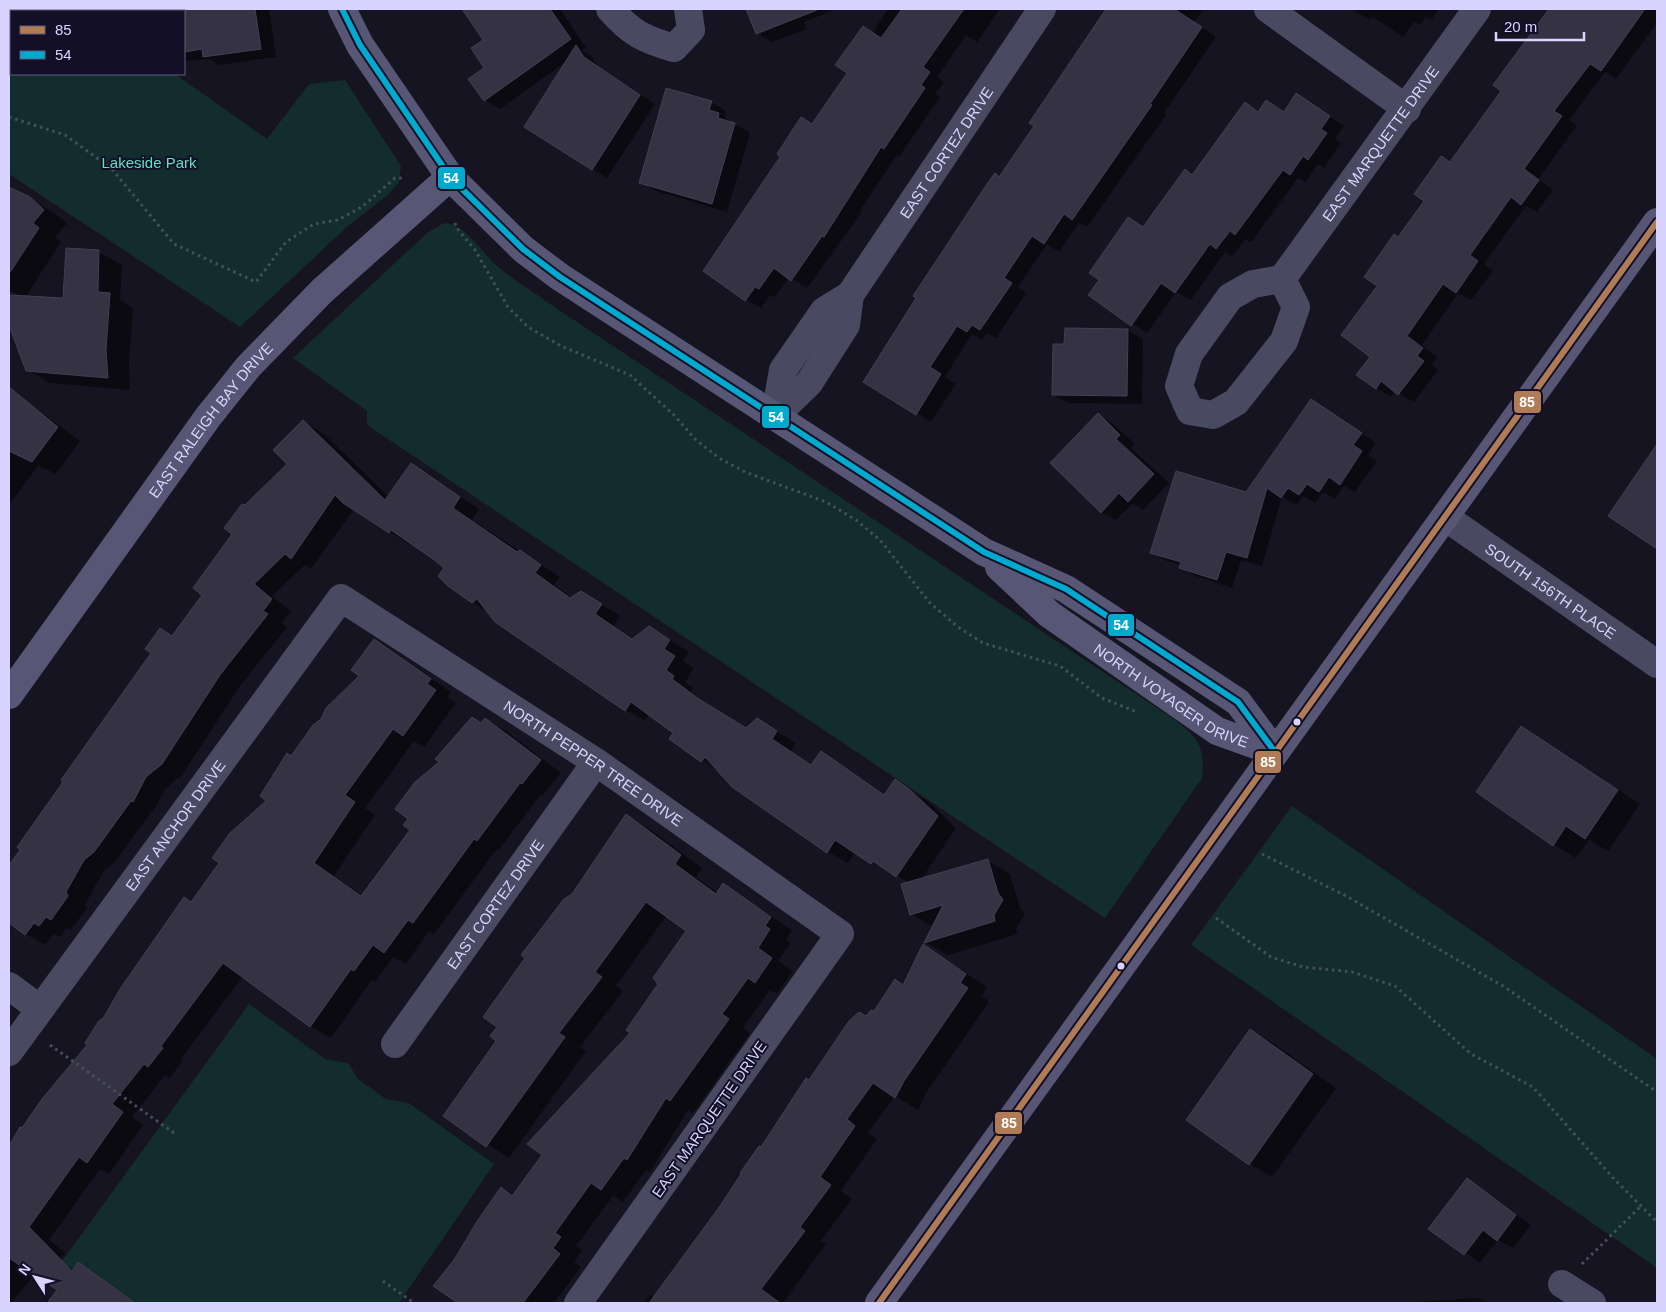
<svg xmlns="http://www.w3.org/2000/svg" width="1666" height="1312" font-family="Arial,sans-serif">
  <style>
    .green { fill: #132c2d }
    .shadow { fill: #0007 }
    .building { fill: #343243; stroke: #433f54 }
    .lines { fill: none; stroke-linecap: round; stroke-linejoin: round }
    .path { stroke: #44505f; stroke-width: 3; stroke-dasharray: 2.5 4; stroke-linecap: butt }
    .street { stroke: #4a4962; stroke-width: 28 }
    .secondary { stroke: #575674; stroke-width: 28 }
    .bus-1-casing { stroke: #130f26; stroke-width: 10 }
    .bus-2-casing { stroke: #130f26; stroke-width: 10 }
    .bus-1 { stroke: #b07c57; stroke-width: 6 }
    .bus-2 { stroke: #00a9ce; stroke-width: 6 }
    .bus-dot { fill: #d9d4ff; stroke: #130f26; stroke-width: 2 }
    .labels { text-anchor: middle; dominant-baseline: central; stroke-width: 4; stroke-linejoin: round; paint-order: stroke }
    .street-label { font-size: 15px; fill: #d9d4ff; stroke: #130f26 }
    .park-label { font-size: 15px; fill: #5fe0c0; stroke: #130f26 }
    .line-badge { stroke: #130f26; stroke-width: 2 }
    .badge-label { font-size: 14px; text-anchor: middle; font-weight: bold; fill: #fff }
  </style>
  <rect width="100%" height="100%" fill="#161421"/>
  <!-- green -->
  <path class="green" d="M9 9H83L86 11H11V74H175L267 139 309 84 345 80 401 166 399 182 389 194 348 226 240 327 9 174Z
    M444 223C465 223 482 253 497 266 512 279 531 290 547 302L1171 717C1196 736 1206 744 1202 778L1105 918 367 425V411L293 358 427 233Z
    M1292 806 1657 1059V1268L1191 945Z
    M249 1004 325 1059 348 1063 358 1079 386 1099 409 1103 494 1164 399 1303H113L62 1261Z"/>
  <!-- shadow -->
  <path class="shadow" d="M153 9H269L276 57 219 65 209 59 188 61 184 59V11H154Z
    M463 9H560L586 48 582 50 591 56 599 67 655 104 607 178 592 169 567 61 500 109 485 100V40Z
    M748 9H837L804 22 807 29 772 42 757 33Z
    M888 9H1000L977 42 966 35 937 77 944 82 935 94 940 97 899 157 897 155 860 211 862 212 807 288 789 277 775 297 770 295 761 308 746 300 812 125Z
    M1107 9H1201L1203 10 1194 22 1216 37 1164 113 1166 115 1087 227 1079 223 1059 252 1047 244 1018 287 1026 293 996 338 987 333 982 340 972 334 945 377 956 384 931 422 865 381 1036 126 1031 122Z
    M1351 9H1439L1431 20 1426 17 1420 25 1414 22 1403 37 1373 17 1370 20Z
    M1550 9H1657V23L1616 79 1605 72 1569 120 1577 126 1538 179 1553 190 1537 212 1526 206 1484 264 1493 271 1471 300 1458 293 1422 345 1437 357 1432 365 1438 370 1414 402 1395 391 1391 397 1376 388 1372 357 1379 285 1399 238 1503 91Z
    M1297 95 1344 126 1335 139 1341 143 1324 168 1318 164 1306 182 1298 178 1251 242 1245 239 1232 257 1225 252 1191 300 1176 292 1147 333 1090 295 1101 280 1129 218 1144 227 1185 171 1193 175 1245 104 1260 112 1267 102 1285 112Z
    M711 102 726 111 725 118 750 133 727 212 656 191 641 183Z
    M15 191 53 212 67 223 55 237 61 242 25 298 9 290V200Z
    M67 250 99 252 122 265 120 300 133 308 129 363 130 390 50 383 27 370 64 299Z
    M1128 330 1143 339 1142 404 1068 403 1053 395 1066 346Z
    M9 388 80 441 56 474 38 466 9 505Z
    M1326 409 1376 443 1368 455 1377 461 1355 492 1344 486 1335 499 1323 492 1315 503 1303 496 1297 505 1282 497 1262 566 1241 560 1232 588 1196 576 1181 568 1182 565 1167 561 1152 552 1247 493Z
    M1098 415 1113 424 1135 444 1131 448 1169 483 1143 510 1133 503 1116 520 1101 512Z
    M304 422 323 433 389 497 411 465 479 509 472 520 560 577 554 585 572 598 601 604 620 616 614 626 634 639 649 627 669 639 689 652 683 661 694 668 685 682 693 688 691 692 719 712 747 729 757 719 796 743 791 751 812 766 821 753 885 795 895 781 929 802 956 828 921 880 988 861 1010 874 1020 908 1025 914 1016 929 1018 934 948 955 925 942 933 927 911 914 910 883 855 852 848 863 828 852 733 786 720 772 671 739 675 733 649 714 645 721 626 710 473 602 445 568 411 542 409 544 390 532 354 509 311 569 305 565 272 596 291 611 282 623 287 627 240 686 182 775 166 788 153 812 152 811 114 863 104 871 85 904 87 908 71 930 66 928 60 937 54 934 45 945 26 934 9 921V868L204 595 245 507 289 464Z
    M1655 450 1657 451V548L1610 516Z
    M374 641 451 692 447 697 456 703 424 747 414 741 365 808 375 815 334 876 363 896 412 830 485 719 506 731 561 773 543 795 541 794 498 851 496 850 434 934 429 931 406 964 393 957 375 982 372 980 331 1038 310 1026 243 976 181 1059 183 1060 170 1078 165 1075 132 1117 143 1125 109 1174 100 1169 49 1240 65 1253 43 1277 36 1273 11 1303H9V1147L20 1128 22 1129 89 1045 105 1018 268 801 291 757 360 676Z
    M1522 727 1640 804 1608 851 1589 840 1576 858 1554 845Z
    M626 815 648 828 702 868 696 877 718 893 724 885 792 930 786 940 791 943 778 961 793 971 777 994 770 990 743 1027 750 1033 693 1113 688 1110 650 1172 646 1170 623 1202 613 1196 576 1246 582 1250 574 1262 581 1267 554 1303H460L434 1285 455 1261 501 1189 514 1196 632 1033 688 931 667 915 616 986 623 991 580 1047 586 1051 509 1158 445 1116 498 1040V1026L573 895Z
    M924 946 987 987 982 996 989 1002 926 1093 918 1110 895 1096 868 1133 877 1139 841 1191 852 1199 821 1241 826 1244 783 1303H643L650 1295 655 1298 809 1081 867 1018 904 986Z
    M1251 1030 1273 1043 1336 1088 1272 1177 1250 1164Z
    M1467 1180 1531 1225 1513 1248 1498 1240 1480 1263 1430 1228Z
    M63 1263 74 1270 78 1264 137 1303H47L58 1289Z
    M1479 1298 1488 1303H1409V1302Z"/>
  <!-- building -->
  <path class="building" d="M184 9H255L261 49 203 57 202 49 184 52Z
    M462 9H550L571 39 484 101 468 79 484 68 471 48 483 40Z
    M746 9H817V10L756 34Z
    M902 9H964L923 67 930 72 921 85 925 88 884 149 881 147 824 237 822 236 791 281 774 268 759 289 755 287 745 301 703 271 780 157 777 154 801 117 812 124 847 73 835 65 863 26 881 38Z
    M1106 9H1174L1202 27 1150 104 1152 105 1072 220 1064 214 1044 244 1032 236 1004 278 1012 283 980 330 972 325 967 332 957 326 930 367 941 374 916 415 863 382 916 298 913 296 987 184 995 173 999 177 1034 126 1029 123Z
    M1549 9H1645L1601 71 1590 64 1554 111 1562 116 1524 169 1539 180 1521 205 1511 197 1470 255 1478 261 1456 293 1443 284 1407 336 1423 348 1417 356 1424 361 1398 395 1381 381 1376 389 1356 375 1370 357 1341 335 1377 286 1364 277 1394 234 1398 237 1424 201 1414 194 1441 156 1450 162 1501 91 1493 85Z
    M576 45 584 57 640 95 592 170 524 127Z
    M666 88 712 101 709 110 719 113 718 118 735 123 712 204 639 183Z
    M1296 93 1330 116 1321 129 1327 133 1308 160 1303 156 1290 175 1283 170 1235 235 1230 231 1216 249 1210 244 1175 293 1161 283 1131 326 1088 295 1099 280 1089 273 1128 217 1143 227 1185 169 1192 175 1245 102 1258 112 1266 100 1284 112Z
    M9 187 30 197 44 210 33 223 39 228 9 274Z
    M66 248 99 250 98 292 110 293 106 350 108 378 26 371 9 325V295L63 298Z
    M1065 328 1128 329 1127 396 1052 395 1053 344H1064Z
    M9 387 58 427 32 462 9 451Z
    M1311 399 1362 433 1353 445 1362 451 1340 485 1329 477 1319 492 1307 484 1299 495 1288 488 1281 498 1267 488 1247 558 1226 552 1217 580 1179 568 1181 562 1150 553 1176 471 1246 492Z
    M1098 413 1120 435 1116 439 1154 474 1128 502 1119 493 1101 513 1050 463Z
    M303 420 385 500 411 463 460 497 453 508 517 552 520 550 541 565 535 573 570 598 581 591 602 604 595 614 632 639 649 626 670 640 664 649 675 656 666 670 674 676 672 679 699 699 746 728 757 718 777 731 772 739 811 765 821 751 884 795 895 779 909 789 938 816 896 877 873 861 871 864 835 840 827 853 732 787 705 757 701 762 669 739 673 733 631 702 625 711 495 622 477 599 472 603 448 586 438 576 444 568 433 559 391 530 389 533 343 503 335 495 291 559 285 554 254 584 272 599 263 611 268 614 220 675 162 764 146 777 133 802 131 801 94 852 84 860 66 892 68 896 51 920 46 917 39 926 34 923 25 935 9 923V865L20 850 17 847 63 782 61 780 151 653 145 649 160 628 172 636 202 595 193 588 232 534 224 528 242 504 245 505 287 464 273 450Z
    M1657 444V549L1608 516Z
    M374 639 431 679 427 684 436 690 403 736 393 729 345 795 355 802 314 863 361 896 410 830 403 825 408 819 395 809 415 782 439 762 435 759 472 717 481 723 485 718 541 760 522 784 520 783 477 841 474 839 413 923 408 920 384 953 373 945 354 971 351 969 310 1027 223 963 161 1046 163 1048 148 1067 144 1064 112 1104 123 1112 87 1163 79 1157 29 1227 72 1271 78 1262 135 1303H47L57 1290 9 1258V1146L20 1127 22 1128 42 1099 87 1045 85 1043 98 1022 104 1017 120 989 184 897 191 902 219 863 212 858 230 833 266 801 260 796 287 753 291 756 313 725 321 719 326 708 359 676 351 670Z
    M1521 726 1618 790 1585 839 1566 826 1553 846 1476 792Z
    M626 814 681 855 675 864 716 894 723 883 771 917 765 926 770 929 758 948 772 958 755 983 748 978 722 1014 729 1019 670 1101 666 1098 627 1160 624 1158 601 1190 591 1183 555 1233 561 1237 553 1248 560 1254 523 1303H458L433 1286 454 1260 478 1220 501 1187 512 1196 542 1155 527 1144 630 1033 626 1030 658 984 653 978 686 931 646 902 595 972 602 977 559 1033 565 1037 486 1147 443 1116 496 1041 490 1036 497 1027 483 1017 525 958 521 955 564 899 572 894Z
    M988 859 998 893 1003 900 994 915 995 921 924 943 943 905 910 915 901 884Z
    M923 944 966 974 960 983 968 988 904 1081 895 1098 873 1083 847 1119 855 1126 820 1177 831 1185 800 1227 805 1231 761 1289 780 1303H649L720 1206 741 1174 740 1173 759 1146 761 1147 806 1078 809 1080 849 1021 859 1012 866 1016 871 1010 874 1011 895 979 903 985Z
    M1250 1029 1313 1074 1249 1165 1186 1120Z
    M1467 1178 1516 1215 1497 1241 1483 1230 1464 1255 1428 1229Z"/>
  <g class="lines">
    <!-- path -->
    <path class="path" d="M9 117 65 135 111 168 174 244 256 282 286 242 314 224 338 220 362 207 395 178H405
      M455 223 456 227 475 250 508 307 528 327 561 346 630 375 674 415 696 440 719 458 745 472 826 502 856 520 880 540 930 603 958 627 983 643 1060 666 1102 698 1137 712
      M1262 854 1346 896 1503 986 1657 1092
      M1216 918 1271 957 1303 967 1352 972 1395 986 1471 1054 1533 1087 1614 1179 1657 1222
      M50 1045 174 1133
      M1582 1264 1641 1206
      M383 1281 414 1303"/>
    <!-- street -->
    <g class="street">
      <path d="M610 9C631 33 643 39 674 48L691 30 688 9"/>
      <path d="M1268 9 1407 109"/>
      <path id="s1" d="M1282 279 1296 307 1284 341 1236 402 1213 415 1190 411 1179 386 1189 354 1230 297 1253 284 1282 279 1477 9"/>
      <path id="s2" d="M775 416 783 370 824 311 850 295 1042 9"/>
      <path d="M775 416 809 383 846 325 850 295"/>
      <path id="s3" d="M1445 517 1657 664"/>
      <path d="M9 986 40 1009"/>
      <path id="s4" d="M395 1044 596 762"/>
      <path id="s5" d="M9 1052 341 598 596 762 840 934 578 1303"/>
      <path d="M1562 1284 1592 1303"/>
    </g>
    <!-- secondary -->
    <g class="secondary">
      <path d="M342 9 360 45 450 177 523 249 560 277 984 552 1066 589 1238 702 1275 752"/>
      <path id="s6" d="M999 567 1049 614 1217 731 1275 752"/>
      <path id="s7" d="M9 695 208 417 248 367 322 291 450 177"/>
      <path d="M879 1303 1657 222"/>
    </g>
    <!-- bus-1 casing -->
    <g class="bus-1-casing">
      <path id="bus-1" d="M879 1303 1657 222"/>
    </g>
    <!-- bus-2 casing -->
    <g class="bus-2-casing">
      <path id="bus-2" d="M342 9 360 45 450 177 523 249 560 277 984 552 1066 589 1238 702 1275 752"/>
    </g>
    <!-- bus-1 -->
    <use href="#bus-1" class="bus-1"/>
    <!-- bus-2 -->
    <use href="#bus-2" class="bus-2"/>
  </g>
  <!-- markers -->
  <g class="bus-dot">
    <circle cx="1297" cy="722" r="4.5"/>
    <circle cx="1121" cy="966" r="4.5"/>
  </g>
  <g class="labels">
    <!-- street labels -->
    <g class="street-label">
      <text stroke="none"><textPath href="#s1" startOffset="549">EAST MARQUETTE DRIVE</textPath></text>
      <text stroke="none"><textPath href="#s2" startOffset="321">EAST CORTEZ DRIVE</textPath></text>
      <text stroke="none"><textPath href="#s7" startOffset="341">EAST RALEIGH BAY DRIVE</textPath></text>
      <text stroke="none"><textPath href="#s3" startOffset="129">SOUTH 156TH PLACE</textPath></text>
      <text stroke="none"><textPath href="#s6" startOffset="216">NORTH VOYAGER DRIVE</textPath></text>
      <text stroke="none"><textPath href="#s5" startOffset="864">NORTH PEPPER TREE DRIVE</textPath></text>
      <text stroke="none"><textPath href="#s5" startOffset="281">EAST ANCHOR DRIVE</textPath></text>
      <text stroke="none"><textPath href="#s4" startOffset="172">EAST CORTEZ DRIVE</textPath></text>
      <text transform="translate(709 1119) rotate(-55)">EAST MARQUETTE DRIVE</text>
    </g>
    <!-- park labels -->
    <g class="park-label">
      <text x="149" y="162">Lakeside Park</text>
    </g>
  </g>
  <g class="line-badge">
    <rect x="437" y="166" width="29" height="24" rx="5" fill="#00a9ce"/>
    <rect x="1513" y="390" width="29" height="24" rx="5" fill="#b07c57"/>
    <rect x="761" y="405" width="29" height="24" rx="5" fill="#00a9ce"/>
    <rect x="1107" y="613" width="28" height="24" rx="5" fill="#00a9ce"/>
    <rect x="1254" y="750" width="28" height="24" rx="5" fill="#b07c57"/>
    <rect x="994" y="1111" width="29" height="24" rx="5" fill="#b07c57"/>
  </g>
  <g class="badge-label">
    <text x="451" y="183">54</text>
    <text x="1527" y="407">85</text>
    <text x="776" y="422">54</text>
    <text x="1121" y="630">54</text>
    <text x="1268" y="767">85</text>
    <text x="1009" y="1128">85</text>
  </g>
  <!-- border -->
  <rect width="1666" height="1312" fill="none" stroke="#d9d4ff" stroke-width="20"/>
  <!-- legend -->
  <rect x="10" y="10" width="175" height="65" fill="#130f26" stroke="#625e7d"/>
  <rect x="20" y="26" width="25" height="8" fill="#b07c57" stroke="#625e7d"/>
  <text x="55" y="35" font-size="15" fill="#d9d4ff">85</text>
  <rect x="20" y="51" width="25" height="8" fill="#00a9ce" stroke="#625e7d"/>
  <text x="55" y="60" font-size="15" fill="#d9d4ff">54</text>
  <!-- north arrow -->
  <g transform="translate(35 1277) rotate(306)" stroke="#130f26" stroke-width="4" paint-order="stroke">
  <path d="M0-4L9 19L0 12L-9 19Z" fill="#d9d4ff"/>
  <text y="-8" font-size="14" font-weight="bold" text-anchor="middle" fill="#d9d4ff">N</text>
  </g>
  <!-- scale -->
  <path d="M1496 32v8h88v-8" fill="none" stroke="#d9d4ff" stroke-width="2.5"/>
  <text x="1504" y="32" font-size="15" fill="#d9d4ff" stroke="#130f26" stroke-width="4" paint-order="stroke">20 m</text>
</svg>
